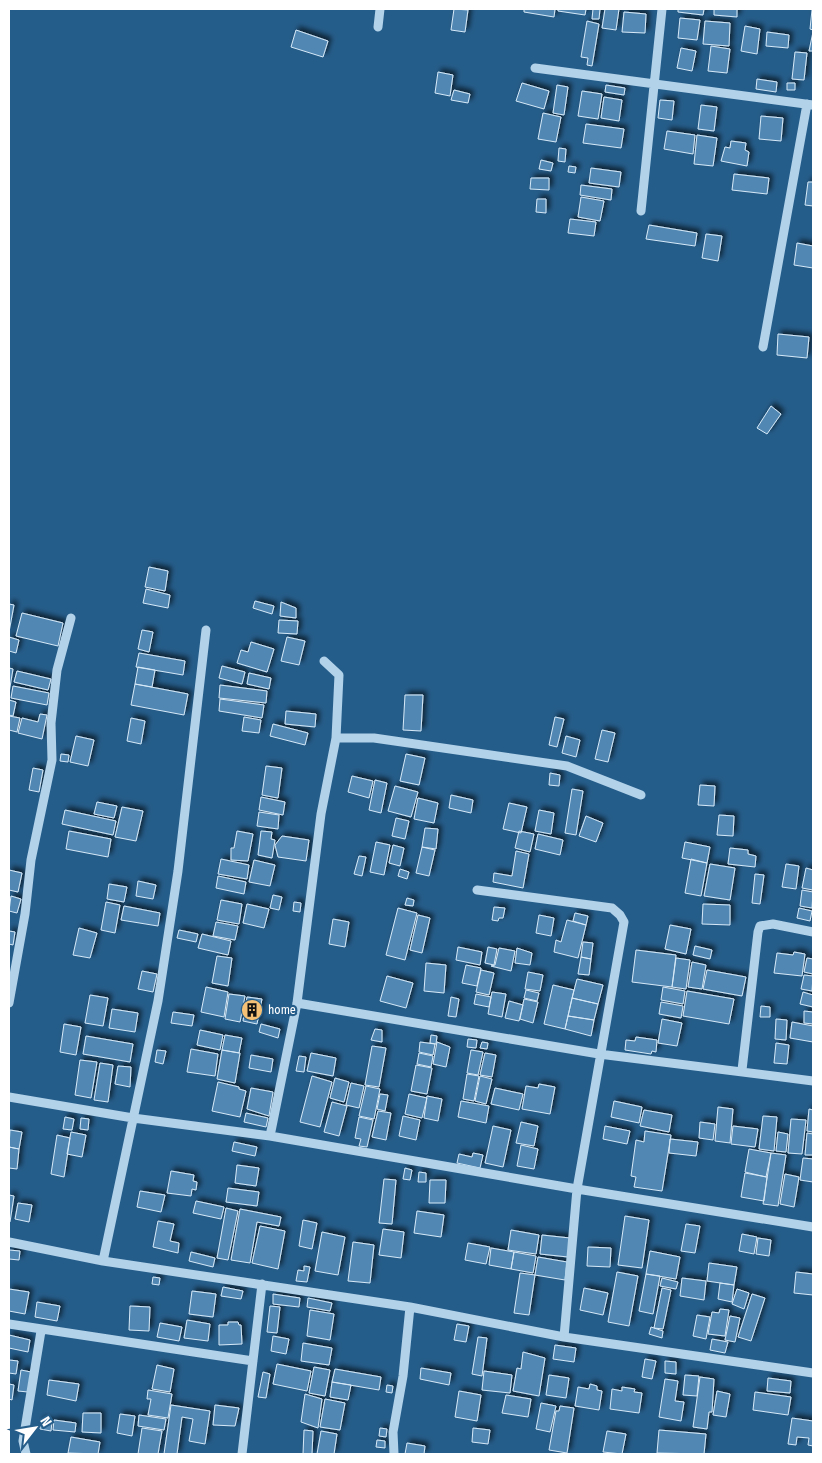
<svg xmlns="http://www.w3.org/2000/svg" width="822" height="1463" font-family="'Fira Sans Condensed',sans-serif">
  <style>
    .building { fill: #5188b3; stroke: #d6e9f8; filter: url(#shadow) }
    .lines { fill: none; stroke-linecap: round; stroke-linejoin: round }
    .minor { stroke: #b2d2ea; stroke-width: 9 }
    .labels { text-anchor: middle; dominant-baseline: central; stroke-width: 4.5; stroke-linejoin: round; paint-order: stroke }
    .poi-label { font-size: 12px; fill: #fff; stroke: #255d8a; text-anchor: start }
  </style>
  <defs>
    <filter id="shadow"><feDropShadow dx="3.5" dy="-3.5" stdDeviation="2.5" flood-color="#0009"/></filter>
  </defs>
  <rect width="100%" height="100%" fill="#255d8a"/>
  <!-- building -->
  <path class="building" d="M454 9 468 10 465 32 451 30Z
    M524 9H555L554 17 524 12Z
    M558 9H586L585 15 558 11Z
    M593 9H600L599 19H592Z
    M605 9H619L616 30 602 28Z
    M678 9H704L703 15 678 12Z
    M714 9H737V17L714 15Z
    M812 10H813V30L810 29Z
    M624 12 646 14 645 33 622 32Z
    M680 18 700 20 697 40 678 38Z
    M587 21 599 24 592 66 587 65 588 58 581 57Z
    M705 21 730 23 729 46 703 44Z
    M745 26 760 29 757 54 741 51Z
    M296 30 328 41 323 57 291 47Z
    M767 32 789 35 788 48 766 46Z
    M813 32V51H809Z
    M711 46 730 49 727 73 708 71Z
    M681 48 696 51 692 71 677 68Z
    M795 52 807 53 804 80 792 79Z
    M438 72 453 75 450 96 435 93Z
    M757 79 777 82 776 92 756 89Z
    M522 83 549 91 544 109 516 101Z
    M787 83H795V90H787Z
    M557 85 568 87 564 115 553 113Z
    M606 85 625 88 624 95 605 92Z
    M454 90 470 94 468 103 451 100Z
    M582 91 602 94 598 119 578 116Z
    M604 97 622 100 619 121 601 118Z
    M660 100 674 101 672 120 658 118Z
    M701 105 717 107 714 131 698 129Z
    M543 113 561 117 556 142 538 139Z
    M761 116 783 118 781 141 759 139Z
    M586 124 624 129 621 148 583 143Z
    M667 131 695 135 693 154 664 149Z
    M697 135 717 138 713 166 694 164Z
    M731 141 746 143 745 150 749 152 747 166 721 161 725 147 730 148Z
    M559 148 566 149 565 162 558 161Z
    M541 160 553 163 551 171 539 169Z
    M569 166 576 167 575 173 568 172Z
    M591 168 621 172 619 187 589 183Z
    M734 174 769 178 767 194 732 190Z
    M531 178H549V190L530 189Z
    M808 182H813V206L805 205Z
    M581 185 612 189 611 200 580 195Z
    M581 197 604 201 600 221 578 217Z
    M537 199H546V213L536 212Z
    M570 219 596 222 594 236 568 233Z
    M649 225 697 233 695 246 646 239Z
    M706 234 722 236 718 261 702 258Z
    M797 243 813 246V268L794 265Z
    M778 334 809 337 807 358 777 355Z
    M771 406 781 414 767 434 757 428Z
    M149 567 168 571 165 591 145 587Z
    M146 589 170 595 168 608 143 603Z
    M255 601 274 606 272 614 253 608Z
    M281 602 296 608V618L280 616Z
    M9 604 14 605 9 632Z
    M22 613 63 623 58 646 16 636Z
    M279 620 298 621 297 634 278 633Z
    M142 630 153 632 149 652 138 649Z
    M9 637 19 640 16 653 9 651Z
    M287 637 305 641 299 665 281 661Z
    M251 642 274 649 267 672 237 663 241 650 248 652Z
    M139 653 185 661 183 675 136 667Z
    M222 666 245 672 242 684 219 678Z
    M138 667 155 670 152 687 135 684Z
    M9 668 13 669 9 693Z
    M17 671 51 679 48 690 14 682Z
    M249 673 271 678 269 689 247 684Z
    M135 684 188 694 184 715 131 705Z
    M220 685 267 691 266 703 219 698Z
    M13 686 49 693 47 705 11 698Z
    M405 695H423L421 731 403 730Z
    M220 699 264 705 262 718 219 711Z
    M9 700 16 702 13 716 9 715Z
    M286 711 316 714 315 727 285 724Z
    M40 714 47 715 42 739 18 733 22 718 38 722Z
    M9 716 20 718 17 732 9 730Z
    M244 717 261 720 259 733 242 731Z
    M555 717 564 719 557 747 549 745Z
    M131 718 145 721 141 744 127 741Z
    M273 724 308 733 305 745 270 736Z
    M602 730 615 733 608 762 595 759Z
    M76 736 94 740 88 766 70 762Z
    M566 736 580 740 576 757 562 753Z
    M61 754 69 755 68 762 60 761Z
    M406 754 425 758 419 785 400 781Z
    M266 766 282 768 278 798 262 795Z
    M33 768 43 770 39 792 29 790Z
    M550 773 560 775 559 786 549 785Z
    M352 776 373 781 369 798 348 792Z
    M375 780 387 783 381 813 369 810Z
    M700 785 715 786 714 806 698 805Z
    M395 786 418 792 411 817 388 811Z
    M572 789 583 791 576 835 565 833Z
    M451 795 473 800 471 813 449 808Z
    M261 797 285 802 283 815 259 810Z
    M418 798 438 803 434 823 414 819Z
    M97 802 117 806 114 818 94 814Z
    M509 803 527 807 521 833 503 829Z
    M122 807 143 811 136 841 115 837Z
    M65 810 116 821 113 835 62 824Z
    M539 810 554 813 551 834 535 831Z
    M259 812 279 815 278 829 257 826Z
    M719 815 734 816 733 836 717 835Z
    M586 816 603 823 596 842 579 836Z
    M396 818 409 821 405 839 392 836Z
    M425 828 438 829 436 849 422 847Z
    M69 831 111 839 108 857 66 849Z
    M237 831 253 834 248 861 231 860V848H234Z
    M261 831 272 832 271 839 275 840 272 858 258 855Z
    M519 831 534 834 530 852 515 848Z
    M538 834 563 840 560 855 535 849Z
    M282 836 309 840 306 861 278 857 275 845Z
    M376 842 390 845 384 875 370 872Z
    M685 842 710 847 707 863 682 858Z
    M393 845 404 848 400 866 389 863Z
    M422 847 435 850 429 876 416 873Z
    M730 848 748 850V854L756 856 755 867 728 864Z
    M516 851 529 854 523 888 493 882 494 873 512 876Z
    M359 856 366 857 362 876 354 874Z
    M221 859 249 865 247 879 218 874Z
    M691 859 707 863 701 896 685 893Z
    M254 860 275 865 270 886 249 882Z
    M710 864 735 868 730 900 704 896Z
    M786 864 799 866 796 889 782 887Z
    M806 868 813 870V890L802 888Z
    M400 869 409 872 407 879 398 876Z
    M9 870 22 873 18 892 9 890Z
    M755 874 764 875 760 904 752 903Z
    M218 876 246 882 244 894 216 888Z
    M138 881 156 885 153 899 136 896Z
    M109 884 127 887 124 902 107 899Z
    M802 890 813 892 812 908 800 906Z
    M273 895 282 897 279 910 270 908Z
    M11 896 21 899 17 913 9 911Z
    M407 898 414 900 413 906 405 905Z
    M221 900 242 904 239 924 217 920Z
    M106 902 120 905 115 933 101 930Z
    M294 902 301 903 300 912 293 911Z
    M247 904 269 909 264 928 243 923Z
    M703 904 730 905V925L702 924Z
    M124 906 160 913 158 926 121 920Z
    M494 907 505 908 503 918H499L498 921 492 920Z
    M398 908 417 913 405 960 386 955Z
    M799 908 812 911 810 921 797 918Z
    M575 913 588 916 586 925 573 921Z
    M418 915 430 918 422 953 410 950Z
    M539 915 554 918 551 936 536 933Z
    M333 919 349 922 345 947 329 944Z
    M567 920 586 925 578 958 554 952 556 940 561 942Z
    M216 922 238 926 235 940 213 936Z
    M670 925 691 929 686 954 665 949Z
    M79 928 97 933 90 958 73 955Z
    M179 930 198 934 196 942 177 938Z
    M9 931 15 932 13 945 9 944Z
    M202 934 231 941 228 955 198 948Z
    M583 942 593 943 591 959 581 957Z
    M695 946 712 950 710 959 693 955Z
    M458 947 482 952 480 965 456 960Z
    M488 947 497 949 494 965 485 963Z
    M499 948 515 951 511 971 491 966 495 965Z
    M517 948 532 953 530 965 515 963Z
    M636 950 676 955 672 987 632 982Z
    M794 952 805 954 802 976 774 973 777 953 793 955Z
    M217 956 232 958 228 986 212 983Z
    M581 957 591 959 589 975 578 974Z
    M676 958 690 960 686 989 672 987Z
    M807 958 813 959V974L804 972Z
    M692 962 706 965 702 989 688 987Z
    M426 963 446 965 444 993 424 991Z
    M466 965 481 968 477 986 462 983Z
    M481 970 494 973 489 995 476 992Z
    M707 970 746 977 742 996 703 989Z
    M142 971 157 974 153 992 138 989Z
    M528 972 543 975 540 991 525 989Z
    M804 975 813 976 812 991 801 989Z
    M387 976 413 983 406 1008 380 1001Z
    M577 979 603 985 598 1004 572 998Z
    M553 985 574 990 565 1029 544 1024Z
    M206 987 228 992 224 1017 201 1012Z
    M663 987 685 991 683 1004 661 1000Z
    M526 990 539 993 537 1001 524 998Z
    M687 991 734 999 729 1024 683 1016Z
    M492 992 506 994 502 1017 488 1014Z
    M803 992 813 995V1007L800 1004Z
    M229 994 245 996 240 1022 225 1019Z
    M476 994 491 997 489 1007 474 1004Z
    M90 995 108 998 103 1026 85 1023Z
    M247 997 262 999 257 1024 243 1021Z
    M451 997 459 999 456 1017 448 1016Z
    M572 998 598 1004 594 1020 568 1016Z
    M524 999 538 1002 533 1023 520 1019Z
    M509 1001 523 1005 519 1021 505 1018Z
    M661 1002 683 1006 681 1018 659 1014Z
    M761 1006 770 1007V1017H760Z
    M112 1009 138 1013 135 1032 109 1028Z
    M804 1011 813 1012V1024L804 1023Z
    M173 1012 194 1015 192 1026 171 1023Z
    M568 1016 594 1020 591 1036 565 1029Z
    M662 1019 682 1023 677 1046 658 1043Z
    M776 1019 787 1020 786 1040 775 1039Z
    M792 1022 813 1026V1042L790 1038Z
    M64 1024 81 1027 76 1055 60 1052Z
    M261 1024 280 1029 278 1038 259 1032Z
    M375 1029 382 1030V1042L371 1040Z
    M200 1030 223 1035 220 1050 197 1045Z
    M225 1035 242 1038 239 1053 222 1050Z
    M431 1035 437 1036 436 1044 430 1043Z
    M86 1036 133 1044 130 1062 83 1054Z
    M636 1037 657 1040 656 1052 652 1051 651 1054 625 1050 626 1040 635 1041Z
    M468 1039 477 1040 476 1048 467 1047Z
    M420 1042 435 1044 433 1055 419 1052Z
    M437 1042 450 1047 446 1067 433 1064Z
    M482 1042 488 1043 487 1049 480 1048Z
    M776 1043 789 1045 787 1064 774 1063Z
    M372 1046 386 1048 379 1087 365 1085Z
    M191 1049 218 1054 215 1076 187 1072Z
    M157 1050 166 1051 163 1064 155 1062Z
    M222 1050 240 1053 235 1083 217 1079Z
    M471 1050 483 1052 478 1075 467 1073Z
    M311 1053 336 1058 333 1076 307 1071Z
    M419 1053 433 1056 431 1067 417 1064Z
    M485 1053 496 1055 492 1077 480 1075Z
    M251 1055 273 1059 271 1072 249 1068Z
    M299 1056 306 1057 304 1072 296 1071Z
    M80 1060 97 1062 91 1098 75 1095Z
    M100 1063 113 1065 108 1102 94 1100Z
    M416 1065 432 1068 427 1094 411 1091Z
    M118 1066 131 1067 130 1087 115 1084Z
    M467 1074 479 1076 474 1101 463 1099Z
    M312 1076 332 1082 320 1127 300 1122Z
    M480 1076 492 1079 486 1104 475 1101Z
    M335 1078 349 1082 344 1102 330 1098Z
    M218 1082 239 1087V1089L246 1091 240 1117 212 1111Z
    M351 1083 364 1086 359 1108 346 1105Z
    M539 1084 555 1087 550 1114 522 1109 526 1086 538 1088Z
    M366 1086 380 1089 374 1119 359 1116Z
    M251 1088 273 1092 269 1116 247 1109Z
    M495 1088 523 1094 519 1110 491 1104Z
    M380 1094 388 1095 385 1111 377 1109Z
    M409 1094 427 1098 422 1118 405 1114Z
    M427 1096 442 1099 438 1121 424 1118Z
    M461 1101 489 1106 486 1123 458 1117Z
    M614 1101 642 1107 639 1123 611 1117Z
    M332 1102 347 1106 339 1136 324 1132Z
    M718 1107 733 1109 730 1143 715 1141Z
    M809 1109 813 1110V1132L807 1131Z
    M644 1110 672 1115 669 1132 640 1126Z
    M378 1111 391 1113 386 1140 372 1137Z
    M246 1113 268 1118 266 1127 244 1122Z
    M403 1116 420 1120 416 1140 399 1136Z
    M763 1116 777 1117 774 1151 759 1149Z
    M65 1117 74 1119 72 1130 63 1129Z
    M359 1117 373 1120 367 1147 359 1146 361 1139 355 1138Z
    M81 1118 89 1119 88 1130 80 1129Z
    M791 1119 806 1120 802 1154 788 1153Z
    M521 1122 538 1126 534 1146 516 1143Z
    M700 1122 715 1124 713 1140 699 1138Z
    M493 1126 511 1130 503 1167 485 1163Z
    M605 1126 630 1131 627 1144 603 1139Z
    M733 1126 758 1129 755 1147 731 1144Z
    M10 1130 22 1132 19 1149 9 1147Z
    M645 1131 671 1135 662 1191 634 1187 636 1177 631 1176 636 1140 644 1142Z
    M71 1132 86 1135 82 1157 67 1154Z
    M778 1132 788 1134 786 1152 776 1151Z
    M807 1133 813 1134V1155H805Z
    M57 1135 70 1138 64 1177 51 1174Z
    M670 1139 698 1142 696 1156 669 1153Z
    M234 1142 257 1147 255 1156 232 1151Z
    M521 1145 538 1149 534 1169 517 1166Z
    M9 1147 19 1149 17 1169 9 1168Z
    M749 1149 771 1153 766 1177 745 1172Z
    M473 1153 483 1155 480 1168 457 1163 459 1154 472 1157Z
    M771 1153 786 1155 778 1206 763 1204Z
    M803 1158 813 1159V1182L800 1180Z
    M237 1165 259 1168 256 1186 235 1183Z
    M405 1168 412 1170 410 1180 403 1179Z
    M171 1171 194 1175 193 1181 197 1182 196 1190 192 1189 191 1196 167 1193Z
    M419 1172 426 1173V1182H418Z
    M745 1173 767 1177 764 1201 741 1197Z
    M785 1174 799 1177 794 1207 780 1204Z
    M384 1179 396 1180 392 1224 379 1223Z
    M430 1180H446L445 1203H429Z
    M228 1188 259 1192 257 1206 226 1202Z
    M140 1191 165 1195 161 1212 137 1207Z
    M9 1195 14 1196 10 1222 9 1221Z
    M196 1201 224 1207 221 1219 193 1213Z
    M18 1203 32 1205 29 1222 15 1219Z
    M226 1208 238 1211 228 1260 217 1258Z
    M240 1209 281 1217 279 1226 257 1222 250 1263 231 1260Z
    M417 1211 444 1215 441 1237 414 1233Z
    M625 1216 649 1220 642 1268 618 1265Z
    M303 1220 317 1223 312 1249 299 1246Z
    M158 1221 174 1224 170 1241 179 1243 178 1253 153 1247Z
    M686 1224 700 1226 695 1253 681 1251Z
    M260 1226 285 1231 278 1269 252 1263Z
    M383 1229 404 1232 401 1258 379 1255Z
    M511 1230 539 1235 536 1254 508 1250Z
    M322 1232 345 1237 338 1275 315 1271Z
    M742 1234 757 1237 754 1254 739 1251Z
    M542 1235 570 1238 568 1257 540 1254Z
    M758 1238 771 1240 769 1256 756 1254Z
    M353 1242 374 1245 370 1283 348 1281Z
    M468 1243 490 1247 486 1264 465 1260Z
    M588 1247 611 1248 610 1267 587 1266Z
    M491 1248 514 1252 511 1269 489 1265Z
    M9 1250 20 1251 19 1260 9 1259Z
    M650 1251 680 1257 676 1279 646 1274Z
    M191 1252 215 1258 213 1267 189 1261Z
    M514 1252 536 1256 533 1273 511 1269Z
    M538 1257 567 1262 565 1280 535 1275Z
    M709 1263 737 1267 734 1285 707 1281Z
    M304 1266 310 1267 307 1282 296 1281 298 1270 304 1271Z
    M617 1272 638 1276 629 1326 608 1322Z
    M796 1272 813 1274V1295L794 1293Z
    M520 1273 535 1275 529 1315 514 1313Z
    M646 1274 660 1276 653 1314 639 1311Z
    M153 1277 160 1278 159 1285 152 1284Z
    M662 1278 678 1282 676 1289 660 1286Z
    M682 1278 706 1281 704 1300 680 1296Z
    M720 1283 734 1285 732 1302 718 1299Z
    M223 1287 243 1291 241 1299 221 1296Z
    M584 1288 608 1293 603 1315 580 1310Z
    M662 1288 671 1290 663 1329 654 1328Z
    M9 1289 29 1292 25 1314 9 1311Z
    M737 1289 749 1293 744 1309 732 1304Z
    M192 1291 216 1294 213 1317 189 1314Z
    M273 1294 300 1298 299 1307 273 1304Z
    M752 1294 765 1298 751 1341 738 1337Z
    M308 1298 332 1303 330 1311 307 1307Z
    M37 1302 60 1306 57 1321 35 1317Z
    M130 1306 150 1307 149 1331 129 1330Z
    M270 1306 280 1307 277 1333 267 1332Z
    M720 1309 729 1310 725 1336 708 1334 712 1312 719 1313Z
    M310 1310 334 1314 330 1340 307 1336Z
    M697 1315 710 1317 706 1339 693 1336Z
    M730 1316 740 1318 735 1342 725 1340Z
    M187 1320 210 1324 208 1341 184 1338Z
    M228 1322H238L239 1325H241L242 1344 219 1345V1325H228Z
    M160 1323 182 1327 179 1341 157 1337Z
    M457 1324 469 1326 466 1342 454 1340Z
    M651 1327 663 1331 662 1338 649 1334Z
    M9 1335 30 1340 28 1352 9 1348Z
    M273 1336 289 1339 286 1354 271 1351Z
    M478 1337 487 1338 482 1376 472 1374Z
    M712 1339 728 1342 725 1353 710 1350Z
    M303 1343 332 1348 329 1365 301 1361Z
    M555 1345 576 1348 574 1362 553 1359Z
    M523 1352 545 1358 539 1396 513 1391 517 1368 521 1369Z
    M645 1359 656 1361 652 1379 642 1377Z
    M9 1360 18 1361 16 1374 9 1373Z
    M665 1361 676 1362V1374L665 1373Z
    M277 1364 311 1371 307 1391 273 1384Z
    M157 1365 174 1369 170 1392 152 1389Z
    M314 1367 330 1370 325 1396 309 1393Z
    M421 1368 451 1373 449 1385 420 1379Z
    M335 1369 381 1377 379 1390 332 1382Z
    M21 1370 31 1372 28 1392 18 1391Z
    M484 1371 512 1375 510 1393 482 1390Z
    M263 1372 270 1374 266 1398 258 1397Z
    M549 1375 569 1378 566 1398 546 1395Z
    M685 1375 699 1376 697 1396 683 1395Z
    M700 1377 714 1379 712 1412H709L707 1429 693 1427Z
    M768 1378 791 1381 790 1393 767 1391Z
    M665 1379 678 1381 675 1401 684 1402 681 1421 659 1417Z
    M49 1380 79 1384 76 1401 47 1395Z
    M332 1382 351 1385 348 1400 330 1397Z
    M9 1384 14 1385 12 1400 9 1399Z
    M590 1384 597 1386V1390L602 1391 599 1410 575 1406 578 1387 589 1389Z
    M387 1385 393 1386 392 1393 386 1392Z
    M622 1387 635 1389 634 1392 642 1393 639 1413 610 1409 612 1389 622 1391Z
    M148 1390 172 1394 168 1418 148 1415 151 1399H147Z
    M459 1391 481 1395 477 1421 455 1417Z
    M717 1391 730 1394 726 1417 713 1415Z
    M755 1392 791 1397 788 1415 753 1410Z
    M305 1394 322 1399 318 1428 301 1422Z
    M506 1395 531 1399 528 1417 502 1413Z
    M325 1399 345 1403 340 1430 320 1427Z
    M541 1403 556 1406 550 1432 536 1429Z
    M171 1405 210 1411 205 1444 189 1441 193 1419 182 1417 177 1454H164Z
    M215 1405 239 1408 235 1426 213 1425Z
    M560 1406 574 1408 567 1453 549 1450 556 1411H559Z
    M83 1413H101V1433L82 1432Z
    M120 1414 135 1416 132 1436 117 1433Z
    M139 1415 166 1419 164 1430 138 1426Z
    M792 1418 813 1421V1446L808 1445 809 1438 797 1437 796 1445 788 1444Z
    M41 1420 52 1422 51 1431 40 1429Z
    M54 1420 76 1423 75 1432 53 1430Z
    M142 1428 162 1431 158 1454H138Z
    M380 1428 387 1429 386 1437 379 1436Z
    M473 1428 490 1430 488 1444 472 1442Z
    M304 1430 313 1431 312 1454H303Z
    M659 1430 706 1434 704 1454 657 1453Z
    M321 1431 337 1434 334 1454H317Z
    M607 1431 626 1434 622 1454 603 1452Z
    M71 1437 100 1442 98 1454 68 1453Z
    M377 1440 385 1441V1448L376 1447Z
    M407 1443 425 1446 424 1454H405Z"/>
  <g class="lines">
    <!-- minor -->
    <path class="minor" d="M378 27 380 9
      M535 68 813 105
      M641 211 662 9
      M763 347 807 104
      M336 738H374L567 766 641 795
      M477 890 612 908 620 915 624 922 577 1189 564 1337
      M9 1003 25 914 31 860 52 760 51 723 57 670 71 618
      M297 1003 599 1054 813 1081
      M742 1070 758 932 760 926 773 924 813 932
      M9 1097 133 1118 270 1136 577 1189 813 1227
      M270 1136 297 1003 321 814 336 738 339 675 324 661
      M9 1242 103 1261 410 1307 564 1337 813 1373
      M103 1261 158 1001 178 871 206 630
      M9 1324 253 1361
      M26 1454 23 1441 41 1331
      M242 1454 262 1284
      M394 1454 393 1432 403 1376 410 1307"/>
  </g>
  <!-- icons -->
  <defs>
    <g id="building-disc" transform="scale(1.125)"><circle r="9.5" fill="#f4c176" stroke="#255d8a"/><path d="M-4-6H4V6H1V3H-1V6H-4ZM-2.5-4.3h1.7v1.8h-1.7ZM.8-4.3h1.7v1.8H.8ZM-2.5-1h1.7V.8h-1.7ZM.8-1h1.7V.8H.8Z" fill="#111"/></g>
  </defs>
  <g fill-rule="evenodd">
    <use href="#building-disc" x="252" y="1010"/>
  </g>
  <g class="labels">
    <!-- poi labels -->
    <g class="poi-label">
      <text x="268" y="1010">home</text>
    </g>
  </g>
  <!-- border -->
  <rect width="822" height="1463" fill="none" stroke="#ffffff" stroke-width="20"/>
  <!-- north arrow -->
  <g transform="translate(35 1428) rotate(59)" stroke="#255d8a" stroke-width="4" paint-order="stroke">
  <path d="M0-4L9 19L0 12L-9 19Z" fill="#ffffff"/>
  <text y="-8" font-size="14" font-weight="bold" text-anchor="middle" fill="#ffffff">N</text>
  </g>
</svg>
